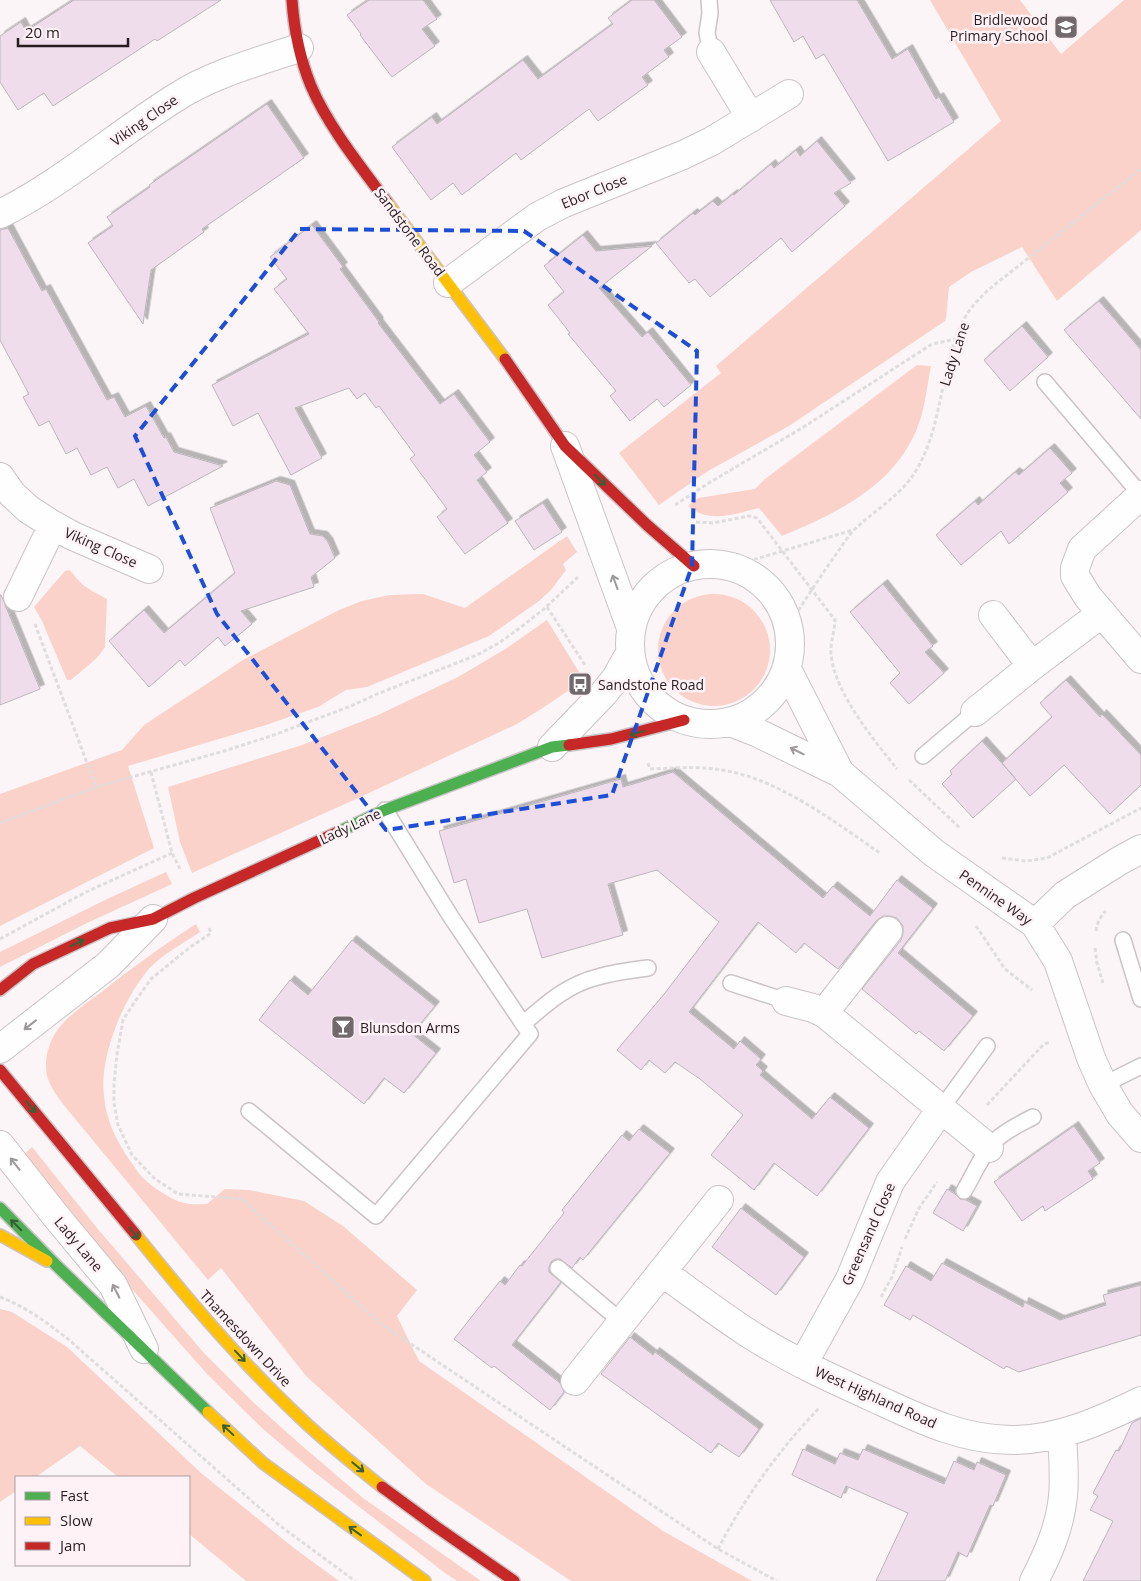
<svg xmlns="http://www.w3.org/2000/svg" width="1141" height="1581" font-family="'Open Sans',sans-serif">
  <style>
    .green { fill: #fbd2c9 }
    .building { fill: #efddec; stroke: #bcb6ba; filter: url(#shadow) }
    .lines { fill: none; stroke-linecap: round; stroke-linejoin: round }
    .lane-casing { stroke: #cbc3c6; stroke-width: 18 }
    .street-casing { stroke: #cbc3c6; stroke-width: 30 }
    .fast-casing { stroke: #cbc3c6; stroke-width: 14 }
    .slow-casing { stroke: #cbc3c6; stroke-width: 14 }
    .jam-casing { stroke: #cbc3c6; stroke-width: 14 }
    .path { stroke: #dfddde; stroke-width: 3; stroke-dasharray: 4 2.5; stroke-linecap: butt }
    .lane { stroke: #fefefe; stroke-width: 15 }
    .street { stroke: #fefefe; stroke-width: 28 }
    .fast { stroke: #4caf50; stroke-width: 11 }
    .slow { stroke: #ffc107; stroke-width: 11 }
    .jam { stroke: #c62828; stroke-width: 11 }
    .oneway { stroke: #385f36 }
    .oneway2 { stroke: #9d999b }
    .marked { fill: none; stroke: #1d4ed8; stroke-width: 4; stroke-dasharray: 10 6; stroke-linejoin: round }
    .labels { text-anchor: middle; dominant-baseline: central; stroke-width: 5; stroke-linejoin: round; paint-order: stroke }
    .poi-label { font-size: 14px; fill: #271d21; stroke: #fef2f7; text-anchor: start }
    .street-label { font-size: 14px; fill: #271d21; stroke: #fef2f7 }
  </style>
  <defs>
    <filter id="shadow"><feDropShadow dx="4.5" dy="-4.5" stdDeviation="0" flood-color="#0004"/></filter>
  </defs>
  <rect width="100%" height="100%" fill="#fbf5f8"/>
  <!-- green -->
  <path class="green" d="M930 0H1020L1061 54 1124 0H1141V230L1057 301 1022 247 971 272 949 287 946 318 945 321 789 426 708 471 659 505 619 453 721 373 716 366 1001 121Z
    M917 365 931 366C927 386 925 408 918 426 895 486 837 513 782 536L759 508C742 512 723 519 706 515 700 514 693 510 688 506L698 498 755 489 765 479Z
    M567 536 577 552 563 564 566 570 551 590 539 601 489 636 367 687 346 690 318 707 266 725 128 766 154 848 0 926V794L122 750 144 725 243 660 339 610 362 601 389 595 423 594 465 608Z
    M69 570C74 573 74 576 78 580 85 588 98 594 107 599L105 647 97 658 71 680H67L42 621 34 607 65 571Z
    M658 650a56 56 0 1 1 112 0a56 56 0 1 1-112 0Z
    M547 620 584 680 541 709 517 724 356 799 192 873 180 842 168 787 302 745 378 715 458 677 507 648Z
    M166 872 172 884 87 923 0 967V952L107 899Z
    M196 924 200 932C184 943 161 955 148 970 123 1000 99 1056 104 1096 106 1121 117 1142 131 1162 135 1167 138 1173 142 1177 151 1186 171 1200 184 1203 191 1205 199 1204 207 1204L225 1189 249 1190 304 1201 343 1226 417 1290 397 1316 419 1361 663 1531 752 1581H571L426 1484 306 1376 221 1268 208 1280 67 1109C57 1096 45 1082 46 1065 46 1052 51 1039 58 1029 69 1015 85 1004 99 994 130 969 162 946 196 924Z
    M32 1147 97 1228 204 1353 253 1402 300 1444 363 1498 481 1581H457L445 1573 314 1472 263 1429 208 1375 122 1278 22 1156Z
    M0 1309 12 1312 67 1347 201 1473 294 1548 339 1581H246L189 1534V1477H118L80 1446 36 1477H16V1491L0 1502Z"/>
  <!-- building -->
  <path class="building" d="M74 0H221L157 41 155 39 53 106 44 93 18 110 0 82V36L21 22 26 31Z
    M369 0H423L437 19 422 29 435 46 392 77 360 35 361 34 347 15Z
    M632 0H654L682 37 664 50 669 57 642 77 648 85 598 121 589 109 521 160 516 153 462 195 453 183 431 200 392 147 432 117 437 124 523 60 538 79 613 24 608 18Z
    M770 0H857L892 59 908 49 936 99 939 97 954 122 888 161 824 54 816 59 803 36 794 42Z
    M267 104 304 158 202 229 204 232 151 270 143 324 88 243 113 226 107 217 150 187 149 185Z
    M817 141 851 183 834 193 845 206 792 252 781 238 710 297 695 279 689 283 656 243 693 213 695 215 713 201 718 206 733 194 734 195 771 164 774 168 796 150 800 156Z
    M312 225 343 267 340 269 379 322 378 323 440 404 454 394 490 442 474 455 487 472 477 480 508 523 465 554 437 517 447 509 410 459 415 455 379 406 376 408 365 393 357 399 349 388 295 408 322 458 291 475 258 413 233 426 212 385 309 334 274 289 287 279 270 257Z
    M8 228 42 291 46 289 107 400 114 397 125 417 146 406 164 438 166 437 174 452 223 466 148 506 134 479 118 488 107 467 91 475 77 448 66 454 49 421 39 426 23 397 29 394 0 340V230Z
    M583 235 596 251 652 246 599 288 642 337 648 332 691 385 664 407 657 399 630 421 610 396 616 391 568 334 570 333 548 305 564 292 544 266Z
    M1099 301 1141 350V419L1064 330Z
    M1022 326 1048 357 1010 391 984 360Z
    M1050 448 1072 473 1060 483 1068 492 1009 544 1001 531 961 565 936 535 975 501 978 505 1015 472 1019 475Z
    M276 481 290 485 310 534 323 536 328 542 335 558 311 577 314 587 241 611 252 624 225 646 218 637 185 666 180 660 149 687 109 641 144 610 164 633 235 573 210 508Z
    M543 503 562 532 534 550 515 521Z
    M883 584 933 646 925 652 944 673 909 704 890 683 900 673 850 612Z
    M0 595H1L40 689 0 705Z
    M1066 680 1100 717 1102 714 1141 755V785L1110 814 1064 765 1030 796 1002 763 1052 717 1040 703Z
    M982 741 1016 779 973 818 942 784 952 774 950 771Z
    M673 772 823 898 833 886 870 916 897 880 933 908 898 953 973 1016 944 1051 919 1031 916 1034 862 989 901 940 903 933V926L897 918 890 916H883L876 921 838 969 804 943 796 953 758 922 689 1012 734 1049 740 1041 761 1059 756 1065 763 1071 760 1075 812 1119 830 1097 869 1128 817 1196 774 1163 754 1190 711 1155 743 1115 700 1079 675 1062 665 1073 649 1060 641 1070 617 1050 665 993 719 922 657 870 608 884 623 935 542 958 527 909 479 923 466 879 454 883 439 831 621 779 623 787Z
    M352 940 435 1006 412 1034 436 1053 404 1093 384 1078 364 1104 259 1020 290 980 308 995Z
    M1074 1126 1100 1163 1088 1171 1093 1179 1045 1211 1043 1206 1022 1221 994 1182Z
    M639 1129 670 1153 583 1260 580 1257 572 1268 560 1259H555L551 1262 549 1267V1272L561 1282 512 1345 560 1383 564 1392 550 1410 494 1366 492 1368 454 1339 500 1281 505 1285 520 1265 522 1266 564 1213 562 1210 622 1135 629 1141Z
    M947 1189 955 1194 960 1199 966 1200 977 1206 963 1231 933 1213Z
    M741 1208 804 1257 776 1295 712 1247Z
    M942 1263 1023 1307 1024 1302 1060 1320 1106 1305 1103 1295 1141 1285V1335L1019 1372 1006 1366 1004 1369 913 1315 910 1320 884 1305 906 1266 931 1281Z
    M630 1337 653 1355 655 1352 759 1429 739 1457 718 1443 711 1453 601 1374Z
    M1141 1418V1581H1083L1113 1521 1090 1510 1098 1496 1093 1493 1116 1450 1119 1451 1132 1423Z
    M803 1449 835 1464 840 1453 858 1460 863 1449 944 1484 954 1461 974 1470 977 1462 1006 1475 993 1506 990 1505 967 1557 958 1552 945 1581H876L908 1513 846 1486 841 1498 792 1475Z"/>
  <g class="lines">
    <!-- lane casing -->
    <g class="lane-casing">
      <path id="lane" d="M709 0 710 13 707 33 711 52
        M1045 382 1141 495
        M923 756 975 712
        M1123 940 1141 999
        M731 983 786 1001
        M523 1024C546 1004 568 984 598 977 615 972 632 970 648 968
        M1103 1085 1141 1066
        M941 1109 987 1046
        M249 1111 376 1216 530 1034 451 917 385 810
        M964 1191C974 1174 982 1154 996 1140 1006 1130 1020 1124 1033 1117
        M558 1268 622 1322"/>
    </g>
    <!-- street casing -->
    <g class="street-casing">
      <path id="street" d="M711 52 751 118
        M0 214C63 183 116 135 175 98 212 74 257 62 299 48
        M448 283 537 217 564 203 683 155 712 141 789 94
        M565 446 631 628
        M0 477 12 494 28 509 53 525 73 536 149 569
        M1141 495 1082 549 1075 568V576L1088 597 1141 659
        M630 644a80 80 0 1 1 160 0a80 80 0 1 1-160 0Z
        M18 597 53 525
        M993 615 1032 666
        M787 669 840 773
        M975 712 1032 666 1102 613
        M730 722 756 732 840 773 934 853 1035 924 1058 961 1091 1058 1103 1085 1120 1114 1141 1138
        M552 747 604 693 616 678 630 653
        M1035 924 1065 895 1119 861 1141 849
        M786 1001 813 1008 824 1013 989 1148
        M824 1013 888 931
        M0 1049 108 965 153 919
        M0 1145 55 1215 113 1285 144 1349
        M662 1272C690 1292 719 1314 748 1333 790 1360 837 1381 883 1402 924 1421 965 1440 1012 1440 1058 1440 1100 1421 1141 1401
        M803 1364 850 1279 890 1182 941 1109
        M575 1381 719 1200
        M1034 1581C1048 1554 1060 1527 1063 1496 1065 1476 1063 1454 1062 1434"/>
    </g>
    <!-- fast casing -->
    <g class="fast-casing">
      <path id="fast" d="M338 832 385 810 552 747 569 745
        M0 1208 57 1266 208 1412"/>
    </g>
    <!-- slow casing -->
    <g class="slow-casing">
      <path id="slow" d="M387 202 505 359
        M0 1235 47 1261
        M136 1235C190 1302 246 1368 309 1426 332 1447 357 1467 382 1487
        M208 1412 263 1463 425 1581"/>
    </g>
    <!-- jam casing -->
    <g class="jam-casing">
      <path id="jam" d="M292 0C294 29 300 59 311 86 328 126 361 167 387 202
        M505 359 565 446 647 525 694 566
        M569 745 611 739 684 720
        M0 990 33 964 110 928 153 919 194 898 338 832
        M0 1070 136 1235
        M382 1487 435 1526 514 1581"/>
    </g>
    <!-- path -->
    <path class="path" d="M675 505 707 484 802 428 932 344 956 339
      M696 522 713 523 749 516 757 518 835 620C835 631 830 642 831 654 834 692 874 740 897 769
      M729 567 853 530
      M547 607 585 665
      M35 624 96 787
      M788 627C803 603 818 580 834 557 841 548 847 537 855 529 876 509 902 495 917 469 943 424 940 369 962 323 968 310 978 300 988 290L1141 169
      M648 763 650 769C674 768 699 766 722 770 779 779 833 821 880 853
      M151 772 172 853 180 869
      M909 780 961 829
      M0 823 96 787 224 751 271 736 351 706 377 694 477 655 499 643 521 627 544 609 578 577
      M1002 858 1026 861 1047 858 1141 808
      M976 926 1005 969 1032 990
      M209 928 211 933 189 948 151 979 136 1000 123 1020 117 1054 114 1084V1103L118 1125 132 1155 155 1179 178 1194 242 1199 381 1324 718 1549 777 1581
      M1096 931C1097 923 1100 917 1106 911
      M0 939 86 892 172 853
      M1095 948 1097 963 1103 983
      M987 1105 1044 1044 1051 1042
      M905 1239 919 1208 937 1182
      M0 1297C26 1307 46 1322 68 1339L279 1525 355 1581
      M881 1297 892 1277 902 1247
      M718 1549C745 1497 779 1450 819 1408"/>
    <!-- lane -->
    <use href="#lane" class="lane"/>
    <!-- street -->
    <use href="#street" class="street"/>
    <!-- fast -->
    <use href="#fast" class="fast"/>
    <!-- slow -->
    <use href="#slow" class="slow"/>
    <!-- jam -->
    <use href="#jam" class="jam"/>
  </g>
  <!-- one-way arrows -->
  <defs><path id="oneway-shaft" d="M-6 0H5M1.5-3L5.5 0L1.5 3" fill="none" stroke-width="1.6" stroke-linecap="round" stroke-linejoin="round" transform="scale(1.25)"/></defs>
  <g class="oneway">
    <use href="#oneway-shaft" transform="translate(600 480) rotate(44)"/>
    <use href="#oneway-shaft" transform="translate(637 733) rotate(165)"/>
    <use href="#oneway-shaft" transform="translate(77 943) rotate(-26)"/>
    <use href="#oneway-shaft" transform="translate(31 1107) rotate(51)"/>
    <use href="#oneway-shaft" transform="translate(16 1225) rotate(-135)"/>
    <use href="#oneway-shaft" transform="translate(134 1233) rotate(51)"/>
    <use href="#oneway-shaft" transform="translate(240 1356) rotate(47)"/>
    <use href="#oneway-shaft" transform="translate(228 1430) rotate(-137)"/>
    <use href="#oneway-shaft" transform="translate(358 1467) rotate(40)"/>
    <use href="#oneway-shaft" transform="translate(355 1531) rotate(-144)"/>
  </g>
  <g class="oneway2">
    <use href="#oneway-shaft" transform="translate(615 582) rotate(-110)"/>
    <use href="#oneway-shaft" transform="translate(797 751) rotate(-154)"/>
    <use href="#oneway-shaft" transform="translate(30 1025) rotate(142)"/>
    <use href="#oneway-shaft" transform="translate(15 1164) rotate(-128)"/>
    <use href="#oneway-shaft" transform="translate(116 1291) rotate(-117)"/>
  </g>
  <!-- marked area -->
  <path class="marked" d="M300 229 524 231 697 351 692 566 612 795 386 830 217 614 135 436Z"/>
  <!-- icons -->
  <defs>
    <g id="school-square" transform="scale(1.25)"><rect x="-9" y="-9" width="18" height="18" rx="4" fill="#71696c" stroke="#fef2f7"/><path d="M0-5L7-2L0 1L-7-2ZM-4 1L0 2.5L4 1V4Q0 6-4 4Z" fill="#fff"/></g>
    <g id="bus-square" transform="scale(1.25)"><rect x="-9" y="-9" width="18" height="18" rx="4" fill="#71696c" stroke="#fef2f7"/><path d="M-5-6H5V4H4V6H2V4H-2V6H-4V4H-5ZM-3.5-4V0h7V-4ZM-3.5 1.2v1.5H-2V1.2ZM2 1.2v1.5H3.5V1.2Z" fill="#fff"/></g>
    <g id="bar-square" transform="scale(1.25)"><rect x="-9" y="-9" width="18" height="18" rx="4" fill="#71696c" stroke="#fef2f7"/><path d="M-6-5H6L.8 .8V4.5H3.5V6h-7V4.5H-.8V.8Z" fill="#fff"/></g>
  </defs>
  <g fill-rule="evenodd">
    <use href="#school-square" x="1066" y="27"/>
    <use href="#bus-square" x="580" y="684"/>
    <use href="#bar-square" x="343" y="1027"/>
  </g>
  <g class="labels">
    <!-- poi labels -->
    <g class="poi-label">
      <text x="1048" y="19" text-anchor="end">Bridlewood<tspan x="1048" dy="16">Primary School</tspan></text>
      <text x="598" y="684">Sandstone Road</text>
      <text x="360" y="1027">Blunsdon Arms</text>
    </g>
    <!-- street labels -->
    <g class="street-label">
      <text transform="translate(144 120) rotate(-35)">Viking Close</text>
      <text transform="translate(594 191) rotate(-22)">Ebor Close</text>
      <text transform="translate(410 232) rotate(53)">Sandstone Road</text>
      <text transform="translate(954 354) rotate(-72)">Lady Lane</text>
      <text transform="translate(101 547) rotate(24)">Viking Close</text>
      <text transform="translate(350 826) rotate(-25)">Lady Lane</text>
      <text transform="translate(996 897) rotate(35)">Pennine Way</text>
      <text transform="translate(868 1234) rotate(-66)">Greensand Close</text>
      <text transform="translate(79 1244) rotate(50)">Lady Lane</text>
      <text transform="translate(246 1338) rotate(47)">Thamesdown Drive</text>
      <text transform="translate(876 1397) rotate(24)">West Highland Road</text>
    </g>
  </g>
  <!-- legend -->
  <rect x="15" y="1476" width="175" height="90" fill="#fef2f7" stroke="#a89da1"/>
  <rect x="25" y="1492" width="25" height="8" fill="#4caf50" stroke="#a89da1"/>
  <text x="60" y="1501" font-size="15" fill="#271d21">Fast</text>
  <rect x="25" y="1517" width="25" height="8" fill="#ffc107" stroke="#a89da1"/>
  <text x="60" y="1526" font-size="15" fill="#271d21">Slow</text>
  <rect x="25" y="1542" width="25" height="8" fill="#c62828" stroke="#a89da1"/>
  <text x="60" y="1551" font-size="15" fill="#271d21">Jam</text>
  <!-- scale -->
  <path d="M18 38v8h110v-8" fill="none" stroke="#271d21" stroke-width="2.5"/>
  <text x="25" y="38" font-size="15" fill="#271d21" stroke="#fef2f7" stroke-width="4" paint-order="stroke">20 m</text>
</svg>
